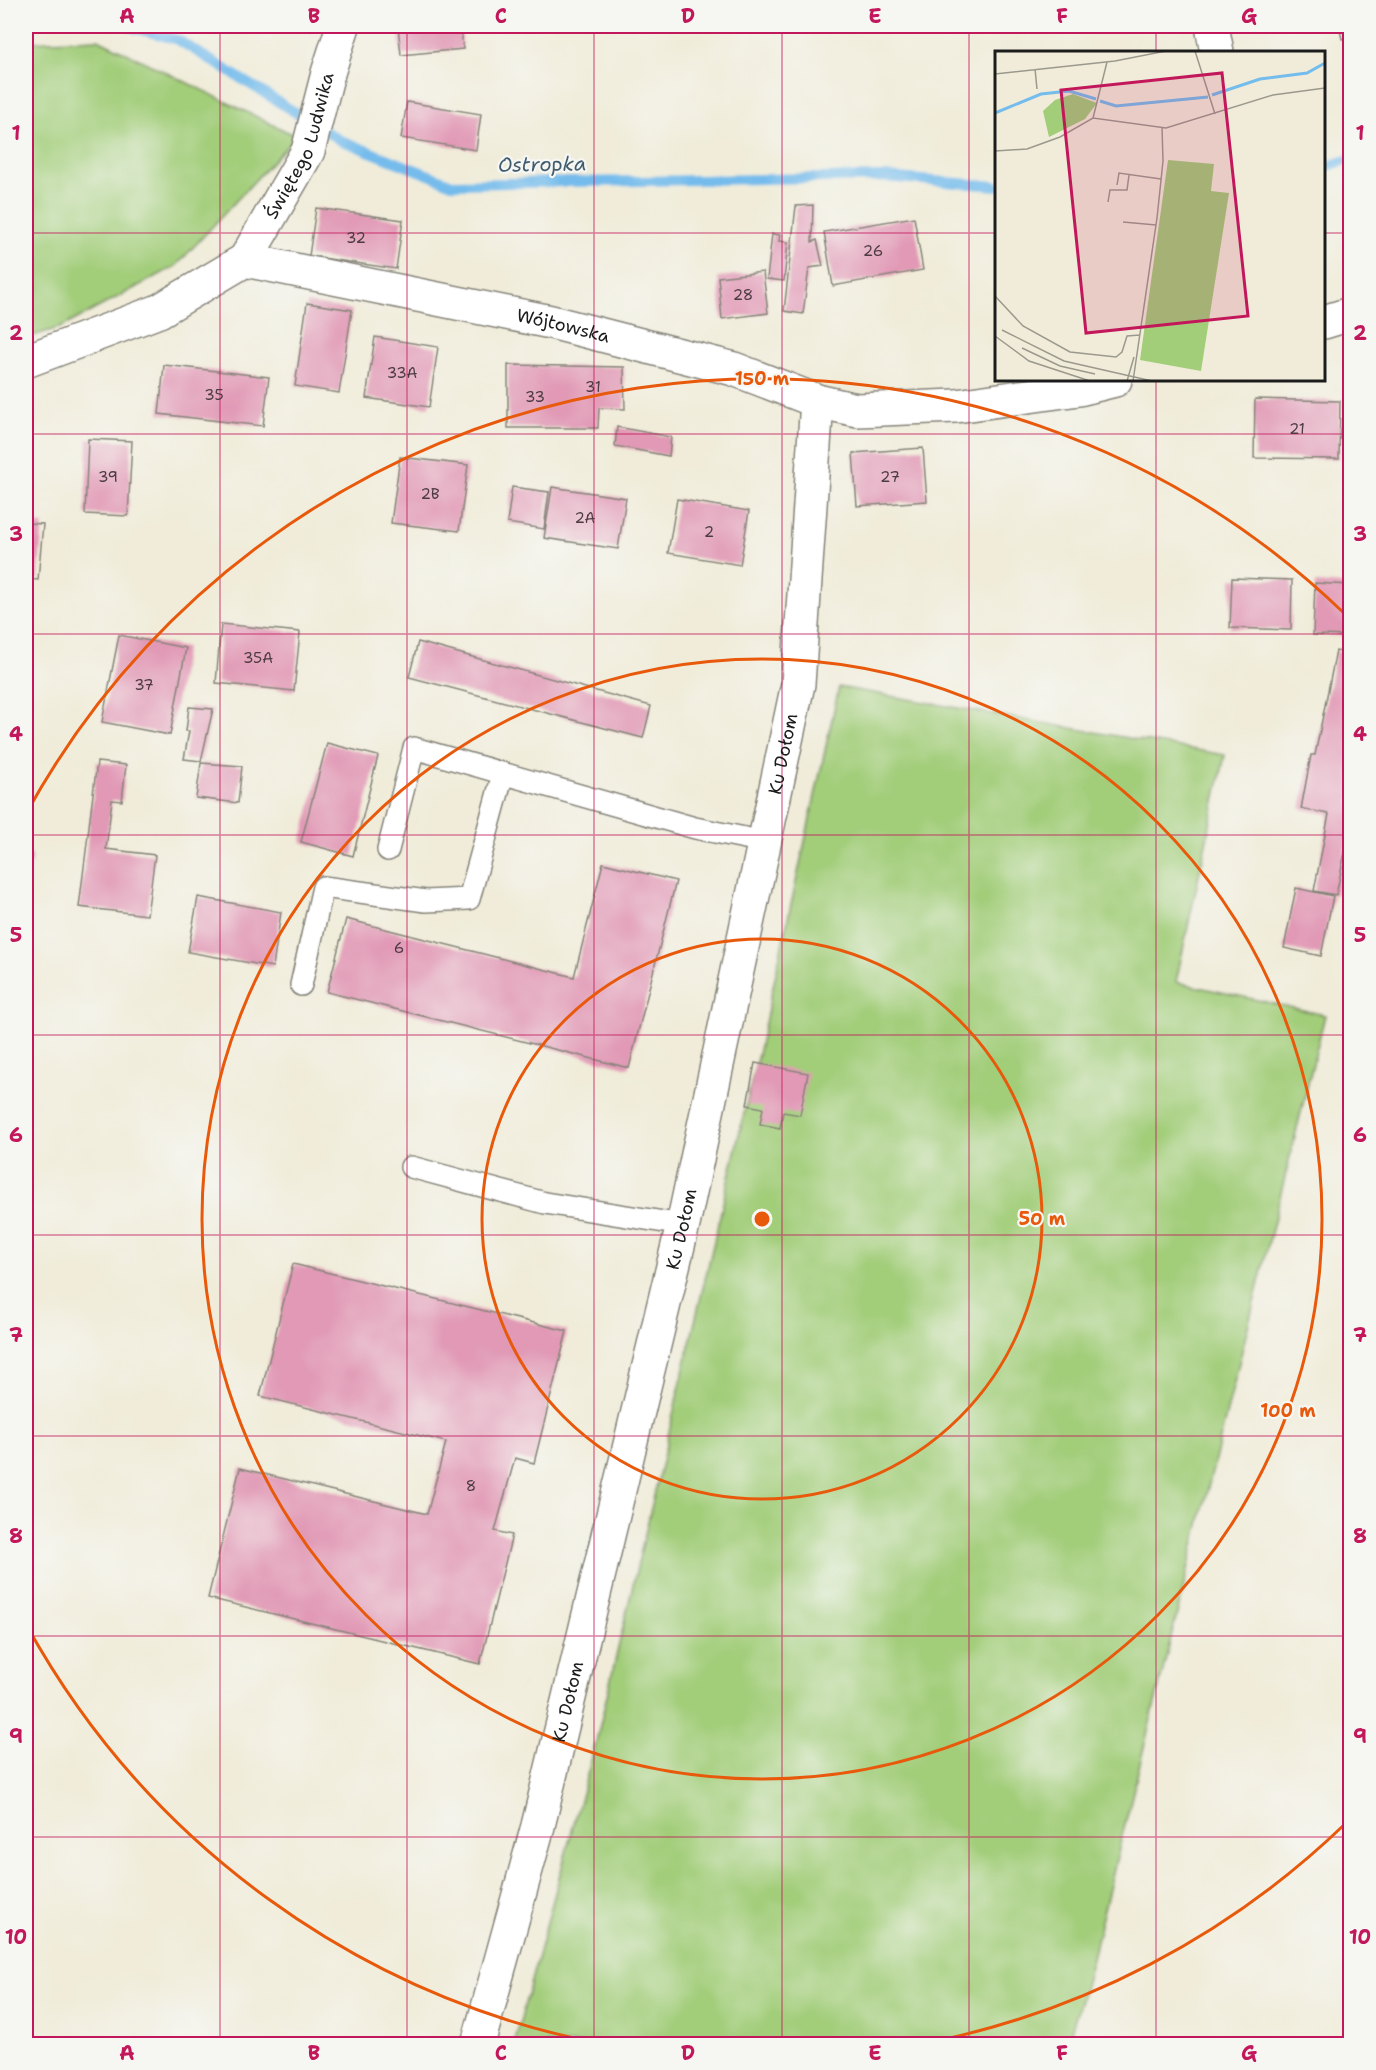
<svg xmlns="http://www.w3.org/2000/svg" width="1376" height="2070" font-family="'Shantell Sans',sans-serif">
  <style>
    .green { fill: #a2cd79; stroke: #5f744a; stroke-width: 1.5 }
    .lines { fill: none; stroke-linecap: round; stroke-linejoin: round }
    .stream { stroke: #74bcec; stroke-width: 10 }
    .building { fill: #e199b5 }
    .lane-casing { stroke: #86847a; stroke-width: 24 }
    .street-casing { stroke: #86847a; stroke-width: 36 }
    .lane { stroke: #fff; stroke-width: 21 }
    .street { stroke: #fff; stroke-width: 33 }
    .grid { fill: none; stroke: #c2185b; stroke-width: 1.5; stroke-opacity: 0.55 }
    .ring { fill: none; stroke: #e8590c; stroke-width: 3 }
    .labels { text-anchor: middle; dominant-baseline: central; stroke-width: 4.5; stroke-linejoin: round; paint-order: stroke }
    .number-label { font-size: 15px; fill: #4d3b42 }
    .street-label { font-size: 18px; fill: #1c1c1c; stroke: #f6f6f2 }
    .water-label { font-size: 20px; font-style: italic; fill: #3f5c6f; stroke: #f6f6f2 }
    .inset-river { fill: none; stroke: #74bcec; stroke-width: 3 }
    .inset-road { fill: none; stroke: #9b998d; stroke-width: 1.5 }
    .view { fill: #c2185b; fill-opacity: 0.15; stroke: #c2185b; stroke-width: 3 }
    .inset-edge { fill: none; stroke: #1c1c1c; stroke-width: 3 }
    .centre { fill: #e8590c; stroke: #f6f6f2; stroke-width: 3 }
    .ring-label { font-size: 18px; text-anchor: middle; font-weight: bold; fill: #e8590c; stroke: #f6f6f2; stroke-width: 4.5; stroke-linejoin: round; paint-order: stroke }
    .neatline { fill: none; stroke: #c2185b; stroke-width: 2 }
    .grid-label { font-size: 20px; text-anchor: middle; font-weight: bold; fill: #c2185b }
  </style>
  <rect width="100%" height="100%" fill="#f6f6f2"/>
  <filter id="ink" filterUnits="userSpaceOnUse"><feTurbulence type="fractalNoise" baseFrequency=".0167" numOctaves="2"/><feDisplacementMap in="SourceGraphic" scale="12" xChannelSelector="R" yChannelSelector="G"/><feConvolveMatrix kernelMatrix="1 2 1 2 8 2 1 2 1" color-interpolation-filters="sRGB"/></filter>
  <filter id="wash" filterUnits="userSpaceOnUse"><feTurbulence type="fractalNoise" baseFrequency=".008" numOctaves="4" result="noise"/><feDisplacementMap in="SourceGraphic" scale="24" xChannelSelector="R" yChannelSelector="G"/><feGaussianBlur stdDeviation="1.35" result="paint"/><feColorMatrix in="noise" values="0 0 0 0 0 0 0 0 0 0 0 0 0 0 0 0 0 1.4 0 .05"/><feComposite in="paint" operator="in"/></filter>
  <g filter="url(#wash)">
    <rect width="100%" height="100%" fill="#f0ecd9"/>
    <!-- green -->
    <path class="green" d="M98 39 296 136 176 266 62 327 26 338V42Z
      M839 687 1225 755 1176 982 1325 1015 1085 1986 1067 2044H514L596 1742 759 1050Z"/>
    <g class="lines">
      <!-- stream -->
      <path class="stream" d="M126 26 178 40 340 140 452 184 884 177 996 186
        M1324 167 1350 159"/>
    </g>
    <g id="blocks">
      <!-- building -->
      <path class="building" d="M290 26H310V30Z
        M398 26H461L463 49 401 55Z
        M1339 26H1350V38L1342 39Z
        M407 102 481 114 476 150 401 138Z
        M813 205 812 242 817 240 823 266 809 268 803 314 784 311 796 206Z
        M316 208 403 220 396 269 309 256Z
        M914 217 923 270 833 286 824 232Z
        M772 234 780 235 779 241 788 242 784 281 767 279Z
        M763 272 768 313 722 319 718 277Z
        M307 303 352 310 339 393 295 386Z
        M375 337 438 347 429 407 366 398Z
        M164 365 269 377 263 426 159 414Z
        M508 365 624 367 625 409 599 408 598 428H508Z
        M1255 399 1340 401 1339 459 1254 458Z
        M617 427 671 437 669 456 615 446Z
        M88 439 132 441 128 516 85 514Z
        M923 448 927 501 857 506 853 453Z
        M400 457 468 465 459 531 391 523Z
        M512 487 549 492 544 529 507 523Z
        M552 487 626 498 618 549 544 538Z
        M677 499 749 511 740 565 668 553Z
        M26 523 43 524 38 580 26 579Z
        M1232 578 1292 580 1291 630 1230 628Z
        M1315 583 1350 585V636L1313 635Z
        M221 624 300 632 294 691 216 683Z
        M119 635 186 648 170 735 102 722Z
        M418 642 651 706 643 738 409 677Z
        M1336 651 1350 654V828L1336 895 1314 891 1329 814 1301 809 1311 755H1315Z
        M189 707 213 709 201 761 184 759 189 731H186Z
        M327 743 378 756 353 856 301 842Z
        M97 762 126 765 122 801 112 800 106 849 155 855 147 915 79 907Z
        M201 763 242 766 238 803 196 798Z
        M26 854 32 855 27 885H26Z
        M603 863 676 881 629 1068 327 992 346 919 574 977Z
        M1296 888 1333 896 1321 956 1284 948Z
        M198 897 281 912 273 967 188 952Z
        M755 1063 808 1073 800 1115 783 1112 780 1128 760 1124 763 1108 747 1105Z
        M293 1264 567 1331 534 1463 515 1458 495 1531 512 1535 480 1664 208 1598 240 1468 427 1514 446 1442 260 1396Z"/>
    </g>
  </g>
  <g filter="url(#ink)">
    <use href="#blocks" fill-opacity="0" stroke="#86847a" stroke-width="1.5"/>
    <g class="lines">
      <!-- lane casing -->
      <g class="lane-casing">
        <path id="lane" d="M388 850 414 748 695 828 765 842
          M301 985 323 887 426 901 469 899 503 774
          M411 1167 545 1203 683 1225"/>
      </g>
      <!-- street casing -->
      <g class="street-casing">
        <g id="street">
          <path d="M1212 26 1217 52"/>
          <path id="s1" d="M245 260 308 151 328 73 343 26"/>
          <path d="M1324 322 1350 314"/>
          <path id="s2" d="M26 361 159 311 245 260 551 322 734 369 817 401 857 410 956 406 1079 389 1115 380"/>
          <path id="s3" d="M478 2044 538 1826 683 1225 798 684 817 401"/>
        </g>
      </g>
      <!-- lane -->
      <use href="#lane" class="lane"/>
      <!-- street -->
      <use href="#street" class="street"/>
    </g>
  </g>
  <!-- grid -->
  <path class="grid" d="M220 26V2044M407 26V2044M594 26V2044M782 26V2044M969 26V2044M1156 26V52M26 233H996M1324 233H1350M1156 380V2044M26 434H1350M26 634H1350M26 835H1350M26 1035H1350M26 1235H1350M26 1436H1350M26 1636H1350M26 1837H1350"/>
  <!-- distance rings -->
  <g class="ring">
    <circle cx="762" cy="1219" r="280"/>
    <circle cx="762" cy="1219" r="560"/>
    <path d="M1346 1823A840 840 0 0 1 922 2044M602 2044A840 840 0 0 1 27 1626M27 812A840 840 0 0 1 1346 615"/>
  </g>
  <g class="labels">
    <!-- number labels -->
    <g class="number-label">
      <text x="356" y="238">32</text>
      <text x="873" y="251">26</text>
      <text x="743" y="295">28</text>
      <text x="402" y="373">33A</text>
      <text x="593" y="387">31</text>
      <text x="214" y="395">35</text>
      <text x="535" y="397">33</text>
      <text x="1297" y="429">21</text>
      <text x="108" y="477">39</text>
      <text x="890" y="477">27</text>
      <text x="430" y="494">2B</text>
      <text x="585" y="518">2A</text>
      <text x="709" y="532">2</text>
      <text x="258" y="658">35A</text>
      <text x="144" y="685">37</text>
      <text x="399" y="948">6</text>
      <text x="471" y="1486">8</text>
    </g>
    <!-- street labels -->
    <g class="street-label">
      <text stroke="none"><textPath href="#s1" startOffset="128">Świętego Ludwika</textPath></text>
      <text stroke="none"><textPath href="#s2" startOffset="567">Wójtowska</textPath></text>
      <text stroke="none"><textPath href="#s3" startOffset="1326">Ku Dołom</textPath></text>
      <text stroke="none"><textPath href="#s3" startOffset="840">Ku Dołom</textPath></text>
      <text stroke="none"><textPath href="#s3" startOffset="354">Ku Dołom</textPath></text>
    </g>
    <!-- water labels -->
    <g class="water-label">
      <text transform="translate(542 164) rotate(-1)">Ostropka</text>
    </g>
  </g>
  <!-- overview -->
  <g transform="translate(995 51)">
    <rect width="330" height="330" fill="#f0ecd9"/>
    <path d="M78 43 102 52 90 68 54 86 48 60 60 49ZM173 109 219 113 216 140 234 142 206 320 145 309Z" fill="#a2cd79"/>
    <path class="inset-river" d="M217 44 265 28 312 22 330 12M105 50 121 55 213 46M0 62 46 43 74 40 101 48"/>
    <path class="inset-road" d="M200 0 220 63M40 18 42 38M0 23 120 10 171 0M98 67 112 11M0 100 32 98 65 86 98 67 171 77 278 44 330 37M122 134 124 122 166 128M113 151 115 139H132L134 124M128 171 161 174M0 245 28 275 75 301 121 306 127 301 132 285 145 284M7 279 69 310 157 330M0 285 34 310 95 330M27 297 65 315 100 323M132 330 139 306M138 330 162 167 168 110 167 76"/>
    <path class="view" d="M227 22 253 265 91 282 66 39Z"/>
    <rect width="330" height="330" class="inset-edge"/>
  </g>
  <circle cx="762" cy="1219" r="9" class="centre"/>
  <g class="ring-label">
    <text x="762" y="385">150 m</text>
    <text x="1042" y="1225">50 m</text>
    <text x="1288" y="1417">100 m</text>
  </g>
  <!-- margin -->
  <rect width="1376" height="2070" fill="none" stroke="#f6f6f2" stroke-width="66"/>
  <rect x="33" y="33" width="1310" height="2004" class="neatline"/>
  <g class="grid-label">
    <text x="127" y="23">A</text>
    <text x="314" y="23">B</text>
    <text x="501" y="23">C</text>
    <text x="688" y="23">D</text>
    <text x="875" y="23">E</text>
    <text x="1062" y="23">F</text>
    <text x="1249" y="23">G</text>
    <text x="16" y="140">1</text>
    <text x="1360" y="140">1</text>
    <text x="16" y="340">2</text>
    <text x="1360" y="340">2</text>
    <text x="16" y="541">3</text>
    <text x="1360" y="541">3</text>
    <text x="16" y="741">4</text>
    <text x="1360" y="741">4</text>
    <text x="16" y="942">5</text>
    <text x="1360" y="942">5</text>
    <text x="16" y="1142">6</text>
    <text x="1360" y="1142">6</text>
    <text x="16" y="1342">7</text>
    <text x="1360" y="1342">7</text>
    <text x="16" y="1543">8</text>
    <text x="1360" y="1543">8</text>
    <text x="16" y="1743">9</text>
    <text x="1360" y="1743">9</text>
    <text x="16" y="1944">10</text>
    <text x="1360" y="1944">10</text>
    <text x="127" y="2060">A</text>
    <text x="314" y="2060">B</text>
    <text x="501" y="2060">C</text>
    <text x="688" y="2060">D</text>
    <text x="875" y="2060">E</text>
    <text x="1062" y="2060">F</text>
    <text x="1249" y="2060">G</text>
  </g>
</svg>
